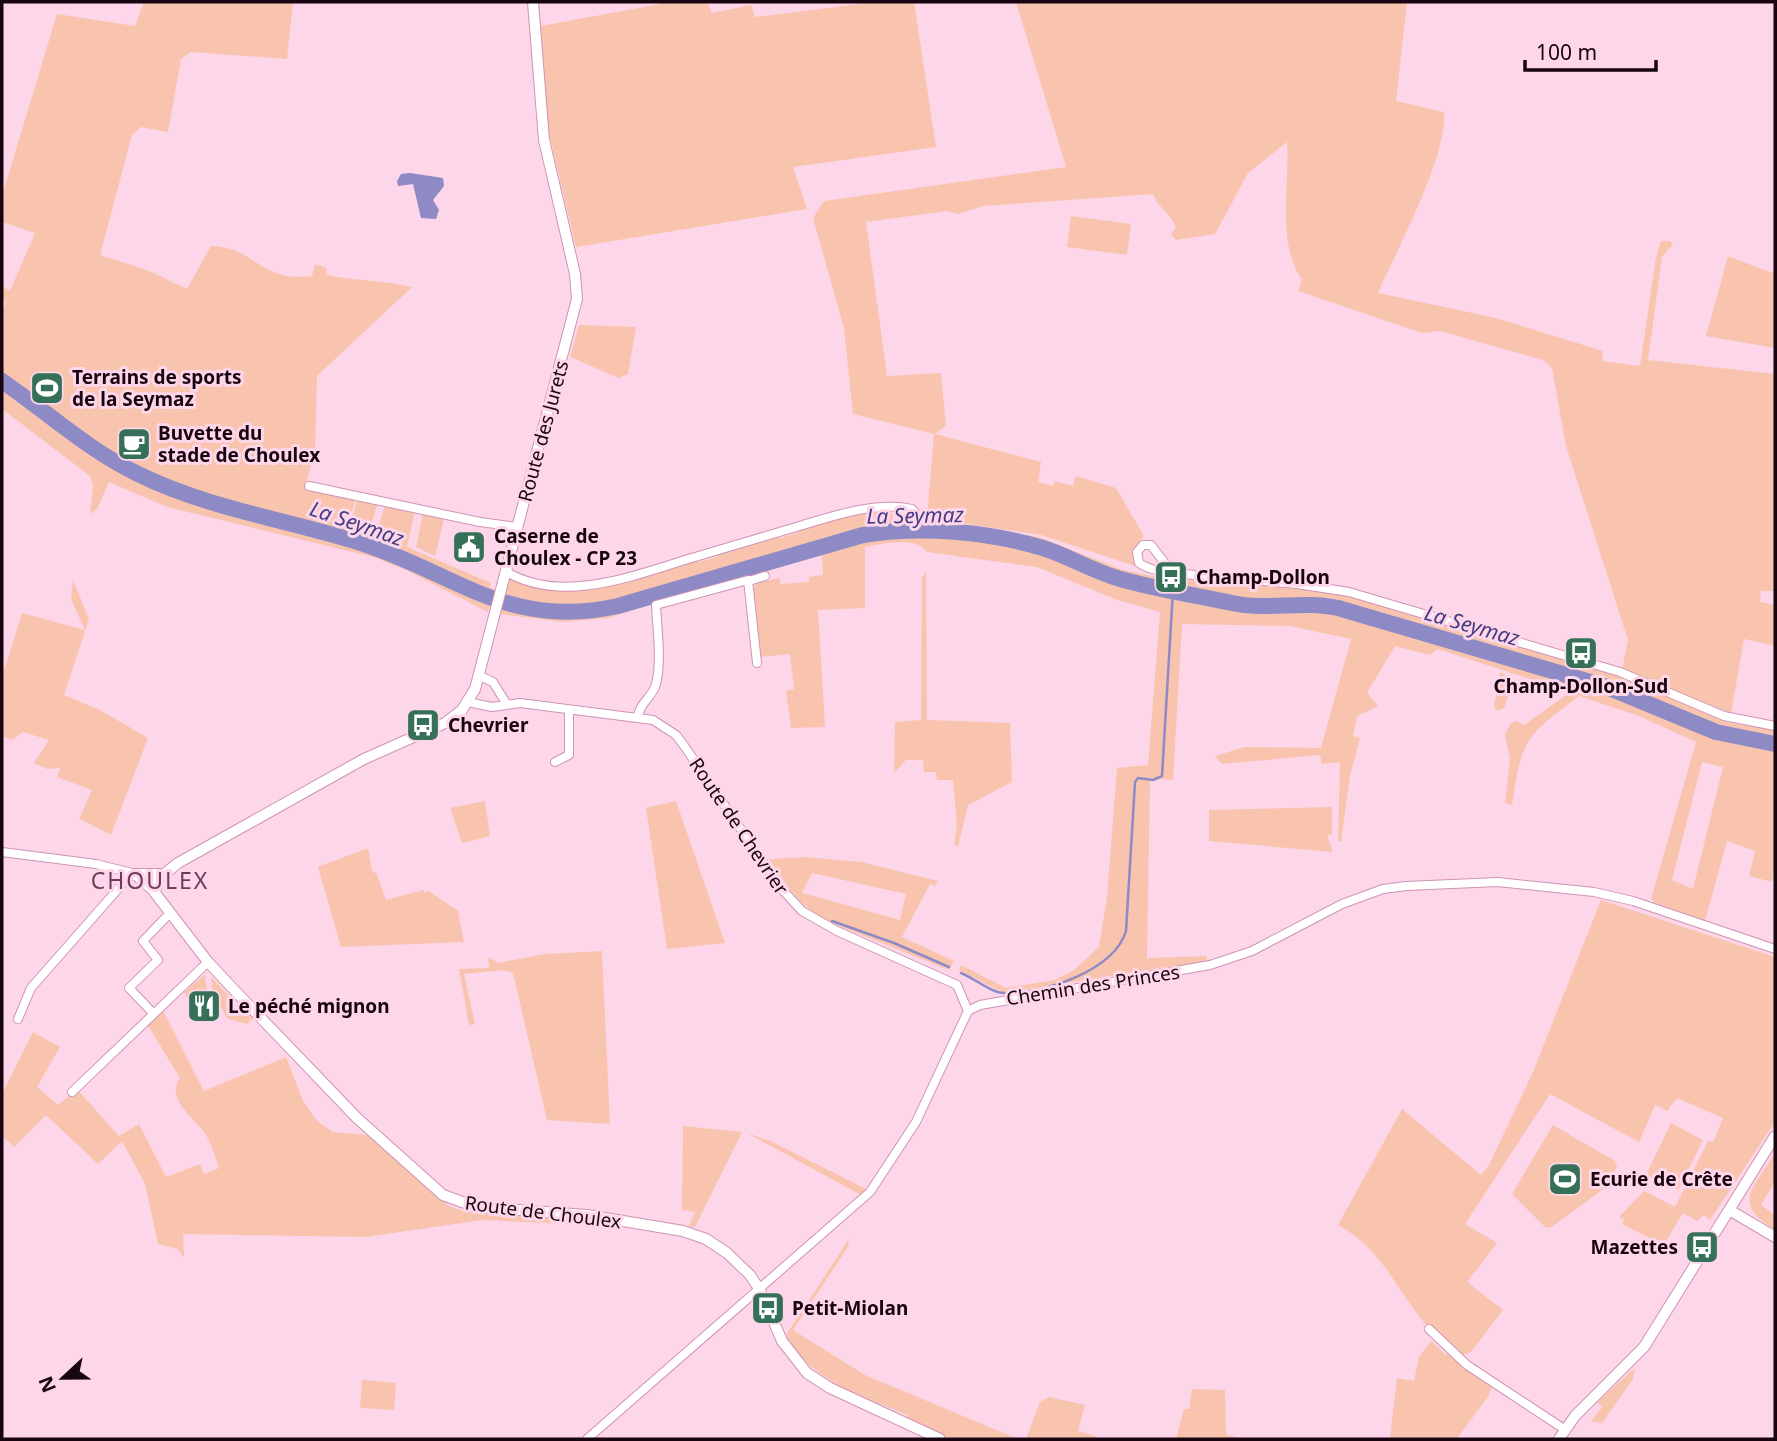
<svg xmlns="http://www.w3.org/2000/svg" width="1777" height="1441" font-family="'Noto Sans',sans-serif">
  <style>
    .green { fill: #f9c4ad; fill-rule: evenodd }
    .water { fill: #8d8ac5 }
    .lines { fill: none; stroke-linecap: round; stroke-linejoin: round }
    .stream { stroke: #8d8ac5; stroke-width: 2.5 }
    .river { stroke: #8d8ac5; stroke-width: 16 }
    .street-casing { stroke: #cf93b4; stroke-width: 10 }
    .secondary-casing { stroke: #cf93b4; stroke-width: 12 }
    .street { stroke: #fff; stroke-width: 8 }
    .secondary { stroke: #fff; stroke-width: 10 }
    .labels { text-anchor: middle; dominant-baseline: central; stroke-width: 6; stroke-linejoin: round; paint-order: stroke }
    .poi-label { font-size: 19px; font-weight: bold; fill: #190511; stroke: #fdd6ea; text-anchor: start }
    .street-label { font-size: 19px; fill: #190511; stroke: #fdd6ea }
    .water-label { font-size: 21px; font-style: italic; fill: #443b83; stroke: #fdd6ea }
    .quarter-label { font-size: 23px; letter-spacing: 2px; fill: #703b5a; stroke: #fdd6ea }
  </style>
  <rect width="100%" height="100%" fill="#fdd6ea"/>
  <!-- green -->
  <path class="green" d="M144 2H293L287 59 191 52 181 59 168 132 141 127 132 135 100 255 147 270 187 289 211 246C256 247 259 283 312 276L315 264 327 268 326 275C357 281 381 280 412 287L317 376 315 451 306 483 357 494 348 527 376 535 385 505 415 511 407 547 491 583 490 588 494 589 488 612 404 569 373 557 167 507 109 482 97 509 90 514 93 485 90 476 2 409V311L6 302 2 299V286L10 291 35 233 2 222V196L57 14 135 26Z
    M671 2H707L712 13 751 5 755 17 876 2H914L936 147 793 167 807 209 576 247 547 125 541 26Z
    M1016 2H1407L1396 101 1444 112C1448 155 1397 250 1378 293L1496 318 1603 351 1602 361 1640 366 1656 257 1661 241H1670L1673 244 1662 257 1648 360 1775 374V591H1761L1760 602 1775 605V646L1744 639 1731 713 1622 670 1628 640 1566 446 1552 368 1543 360 1440 331 1422 333 1298 291 1302 280C1276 242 1290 185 1287 142L1248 173 1215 234 1176 240 1171 234 1176 228C1170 212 1158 208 1153 194L983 206 958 214 947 211 866 222 887 376 941 373 946 426 935 434 1041 462 1038 482 1053 486 1055 481 1073 486 1076 476 1116 488 1144 536 1132 550 1135 566 1041 535 932 519 1039 537 1120 569 1184 583 1188 580 1312 589 1353 598 1621 677 1729 723 1775 730V870L1772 882 1749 876 1755 851 1727 841 1705 921 1657 905 1651 899 1696 742 1639 716 1579 696C1525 737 1522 738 1512 805L1505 803 1510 760 1505 734 1511 723 1517 721 1524 725 1570 692 1438 649 1430 655 1395 646 1367 693 1378 706 1357 716 1353 736 1360 738 1350 776 1341 841H1338L1340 762 1322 764 1320 755 1222 764 1215 756 1245 747 1321 748 1351 639 1290 626 1182 624 1173 780 1150 778 1147 958 1206 956 1207 961 1004 993 959 970 961 965 1006 988 1055 980 1073 971 1099 947 1107 897 1117 768 1148 765 1160 612 1117 600 1037 567 927 552C917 536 881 544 865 547V608L818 610 825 727 791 728 786 691 794 689 790 654 759 657 753 593 756 583 779 578 781 584 809 582V577L823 575 822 555 662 599 609 618 562 622 500 614 505 571 554 586 616 580 622 584 640 579 645 572 690 558 699 562 716 557 720 550 774 534 781 538 799 532 802 526 887 507 893 515V519H904L916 513 927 517 934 434 853 414 844 328 813 218 824 201 1066 167ZM1702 762 1723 767 1693 889 1672 880Z
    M1071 216 1131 224 1127 255 1067 247Z
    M1728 256 1772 273 1775 268V348L1706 336Z
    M579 325 636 327 628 374 619 378 570 357Z
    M357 500 377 504 370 530 351 524Z
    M423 514 444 519 435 556 416 547Z
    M926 571 927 720 1010 723 1012 782 968 805 958 847 954 844 957 826 953 780H937L936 772H924L923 760H906L894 773 895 722 921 720 922 578Z
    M73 580 89 619 64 695 100 710 148 738 111 835 79 819 92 790 57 777 60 768 47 769 34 763 49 740 23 732 12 740 2 736V677L22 613 85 630 71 599Z
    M1500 672 1523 684 1508 696 1504 708 1498 711 1494 707Z
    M485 801 490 836 462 843 450 808Z
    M676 801 725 943 667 949 646 808Z
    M1332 807V835H1327L1333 852 1209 841V810Z
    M368 848 372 871 377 874 386 900 423 890 425 893 429 891 458 911 464 942 341 947 318 867Z
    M805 857 862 862 938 881 935 886 930 884 902 937 954 961 949 970 827 921C794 901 789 887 769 859ZM812 873 906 894 900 920 802 893Z
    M1601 900 1775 957V1122L1710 1220 1704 1215 1697 1221 1683 1213 1666 1241 1657 1242 1622 1224 1624 1219 1619 1217 1644 1191 1675 1207 1708 1141 1713 1142 1723 1118 1677 1098 1667 1111 1655 1105 1639 1142 1550 1094 1465 1224 1497 1243 1467 1282 1503 1310 1471 1352 1461 1356C1450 1347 1437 1338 1428 1327 1398 1293 1381 1247 1338 1225L1402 1109 1481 1175 1488 1167 1533 1072Z
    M602 951 610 1124 547 1120 513 973 503 970 464 974 475 1024 469 1025 459 969 489 968 488 957 498 963 545 954Z
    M205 974 207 995 188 999 184 992Z
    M211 977 231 998 225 1004 234 1013 240 1007 254 1017 247 1024 228 1019 213 994Z
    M163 1011 204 1091 286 1057 303 1101 317 1121 333 1132 367 1135 449 1206 463 1211 570 1218 615 1226 482 1220 366 1237 183 1234 184 1258 178 1249 158 1244 145 1184 122 1141 98 1164 46 1115 14 1147 2 1136V1094L33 1032 60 1047 37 1087 58 1105 77 1089 119 1136 139 1124 166 1177 200 1164 204 1174 219 1168C215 1156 211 1141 203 1131 191 1115 166 1099 180 1078L147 1024Z
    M1671 1123 1703 1140 1678 1190 1646 1175Z
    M1553 1125 1615 1161 1617 1167 1602 1190 1553 1226 1546 1228 1512 1194Z
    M683 1126 742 1132 695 1227 689 1226 695 1212 682 1210Z
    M747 1133 770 1141 866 1189 861 1195Z
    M1775 1153V1182L1761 1205 1775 1215V1230C1731 1203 1753 1189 1775 1153Z
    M849 1239 848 1247 793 1330 865 1375 1018 1439H951L910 1420 907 1415C861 1395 811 1382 786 1335Z
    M1431 1341 1446 1355 1448 1353 1492 1386 1489 1395 1457 1439H1390L1397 1378 1414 1381 1419 1357Z
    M1635 1368 1633 1379 1602 1423 1591 1421 1602 1407 1597 1402Z
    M362 1380 396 1383 394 1410 360 1408Z
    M1192 1389 1225 1390 1226 1435 1248 1439H1176L1184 1409H1189Z
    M1049 1397 1085 1405 1078 1431 1096 1436V1439H1026L1040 1402Z"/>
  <!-- water -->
  <path class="water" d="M410 173 443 178 444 186 433 200 439 210 436 219 421 218 413 184 398 186 397 181 401 174Z"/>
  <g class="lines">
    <!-- stream -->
    <path class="stream" d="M832 921 894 943 949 967
      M961 973C974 978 991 993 1005 993 1043 994 1114 971 1126 931L1135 782 1138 778 1153 780 1162 776 1173 590"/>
    <!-- river -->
    <path class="river" d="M2 381C47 412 88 450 138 474 207 508 287 520 361 543 457 574 508 630 618 606L863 535C921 526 986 531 1043 548 1068 556 1091 570 1117 578 1154 589 1194 595 1232 603 1267 611 1302 600 1338 608L1607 687 1716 732 1775 744"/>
    <!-- street casing -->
    <g class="street-casing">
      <path id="street" d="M309 486 480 522 517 527
        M505 571C563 606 637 574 695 557 731 546 767 536 803 525 836 515 878 501 912 509L916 513
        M1178 573 1167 566 1151 545H1143L1137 552 1139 563C1153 573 1178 573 1194 575L1297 584 1349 592 1620 672 1724 716 1775 726
        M749 581 765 576
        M480 676 493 682 506 703
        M468 702 492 707 520 703 653 720 676 735 685 747 780 887 802 911 837 931 957 985 968 1011
        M638 717C639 703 653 697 656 684 662 660 657 629 656 605L748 580 757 663
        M555 762 569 755V710
        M2 852 96 864 132 873H164
        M132 873 155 893
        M153 1013 129 988 158 960 143 941 170 913
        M18 1019 31 988 132 873
        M72 1092 208 962
        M1429 1329 1467 1365 1564 1429
        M587 1439 870 1192 916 1122 968 1011 980 1005 1210 965 1252 951 1342 904 1383 889 1406 886 1498 882 1594 892 1633 901 1775 949"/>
    </g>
    <!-- secondary casing -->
    <g class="secondary-casing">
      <path id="secondary" d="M533 2 544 140 575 274 577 299 475 689 462 710 445 723 364 759 178 863 158 879 155 893 208 962 237 993 357 1118 443 1195 476 1207 587 1215 683 1231 706 1239 727 1253 750 1275 760 1290 782 1341 807 1373 830 1388 940 1439
        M1731 1211 1775 1237
        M1559 1439 1575 1416 1644 1347 1775 1136"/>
    </g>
    <!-- street -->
    <use href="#street" class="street"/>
    <!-- secondary -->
    <use href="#secondary" class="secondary"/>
  </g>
  <!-- icons -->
  <defs>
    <g id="stadium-square" transform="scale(1.75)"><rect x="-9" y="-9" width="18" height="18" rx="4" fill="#367059" stroke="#fdd6ea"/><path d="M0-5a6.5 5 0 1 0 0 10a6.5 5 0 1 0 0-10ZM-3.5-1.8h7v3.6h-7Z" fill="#fff"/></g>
    <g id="cafe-square" transform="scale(1.75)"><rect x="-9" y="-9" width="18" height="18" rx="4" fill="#367059" stroke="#fdd6ea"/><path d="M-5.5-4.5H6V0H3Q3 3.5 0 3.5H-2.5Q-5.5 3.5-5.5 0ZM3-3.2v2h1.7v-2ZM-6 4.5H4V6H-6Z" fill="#fff"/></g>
    <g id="civic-square" transform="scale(1.75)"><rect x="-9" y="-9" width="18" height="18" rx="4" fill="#367059" stroke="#fdd6ea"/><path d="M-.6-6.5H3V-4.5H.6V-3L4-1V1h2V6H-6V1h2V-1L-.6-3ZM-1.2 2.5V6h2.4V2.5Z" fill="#fff"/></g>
    <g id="bus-square" transform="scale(1.75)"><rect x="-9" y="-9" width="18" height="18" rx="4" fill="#367059" stroke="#fdd6ea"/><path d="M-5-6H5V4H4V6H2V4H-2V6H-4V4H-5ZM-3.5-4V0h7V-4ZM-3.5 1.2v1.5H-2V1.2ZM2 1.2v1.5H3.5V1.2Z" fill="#fff"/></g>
    <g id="restaurant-square" transform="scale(1.75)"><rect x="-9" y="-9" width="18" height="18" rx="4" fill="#367059" stroke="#fdd6ea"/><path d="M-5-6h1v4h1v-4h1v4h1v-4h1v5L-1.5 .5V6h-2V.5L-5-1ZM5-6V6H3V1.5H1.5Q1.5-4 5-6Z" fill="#fff"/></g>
  </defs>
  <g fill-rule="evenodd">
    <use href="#stadium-square" x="47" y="388"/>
    <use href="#cafe-square" x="134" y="444"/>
    <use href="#civic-square" x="469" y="547"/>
    <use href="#bus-square" x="1171" y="577"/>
    <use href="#bus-square" x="1581" y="653"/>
    <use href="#bus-square" x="423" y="725"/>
    <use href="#restaurant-square" x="204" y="1006"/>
    <use href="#stadium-square" x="1565" y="1179"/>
    <use href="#bus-square" x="1702" y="1247"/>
    <use href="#bus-square" x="768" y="1308"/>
  </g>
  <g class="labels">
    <!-- poi labels -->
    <g class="poi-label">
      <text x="72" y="377">Terrains de sports<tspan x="72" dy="22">de la Seymaz</tspan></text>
      <text x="158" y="433">Buvette du<tspan x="158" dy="22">stade de Choulex</tspan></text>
      <text x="494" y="536">Caserne de<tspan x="494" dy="22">Choulex - CP 23</tspan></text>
      <text x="1196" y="577">Champ-Dollon</text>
      <text x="1581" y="686" text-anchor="middle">Champ-Dollon-Sud</text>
      <text x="448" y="725">Chevrier</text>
      <text x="228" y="1006">Le péché mignon</text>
      <text x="1590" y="1179">Ecurie de Crête</text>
      <text x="1678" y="1247" text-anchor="end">Mazettes</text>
      <text x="792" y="1308">Petit-Miolan</text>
    </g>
    <!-- street labels -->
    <g class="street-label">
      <text transform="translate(543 431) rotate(-75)">Route des Jurets</text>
      <text transform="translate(739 826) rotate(56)">Route de Chevrier</text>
      <text transform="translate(1093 985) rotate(-9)">Chemin des Princes</text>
      <text transform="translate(543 1212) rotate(7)">Route de Choulex</text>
    </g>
    <!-- water labels -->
    <g class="water-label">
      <text transform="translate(915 515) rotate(-1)">La Seymaz</text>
      <text transform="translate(357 523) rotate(19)">La Seymaz</text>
      <text transform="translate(1472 625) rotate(16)">La Seymaz</text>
    </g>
    <!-- quarter labels -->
    <g class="quarter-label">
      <text x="150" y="880">CHOULEX</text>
    </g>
  </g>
  <!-- border -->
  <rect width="1777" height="1441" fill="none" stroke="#190511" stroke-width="7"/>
  <!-- north arrow -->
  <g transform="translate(63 1378) rotate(248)" stroke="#fdd6ea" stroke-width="5" paint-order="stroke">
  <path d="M0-5L12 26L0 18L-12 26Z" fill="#190511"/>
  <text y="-10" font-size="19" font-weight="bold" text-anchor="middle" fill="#190511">N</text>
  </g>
  <!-- scale -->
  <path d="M1525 60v10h131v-10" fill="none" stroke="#190511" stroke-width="3.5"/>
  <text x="1536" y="60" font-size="21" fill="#190511" stroke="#fdd6ea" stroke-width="5" paint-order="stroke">100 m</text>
</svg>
